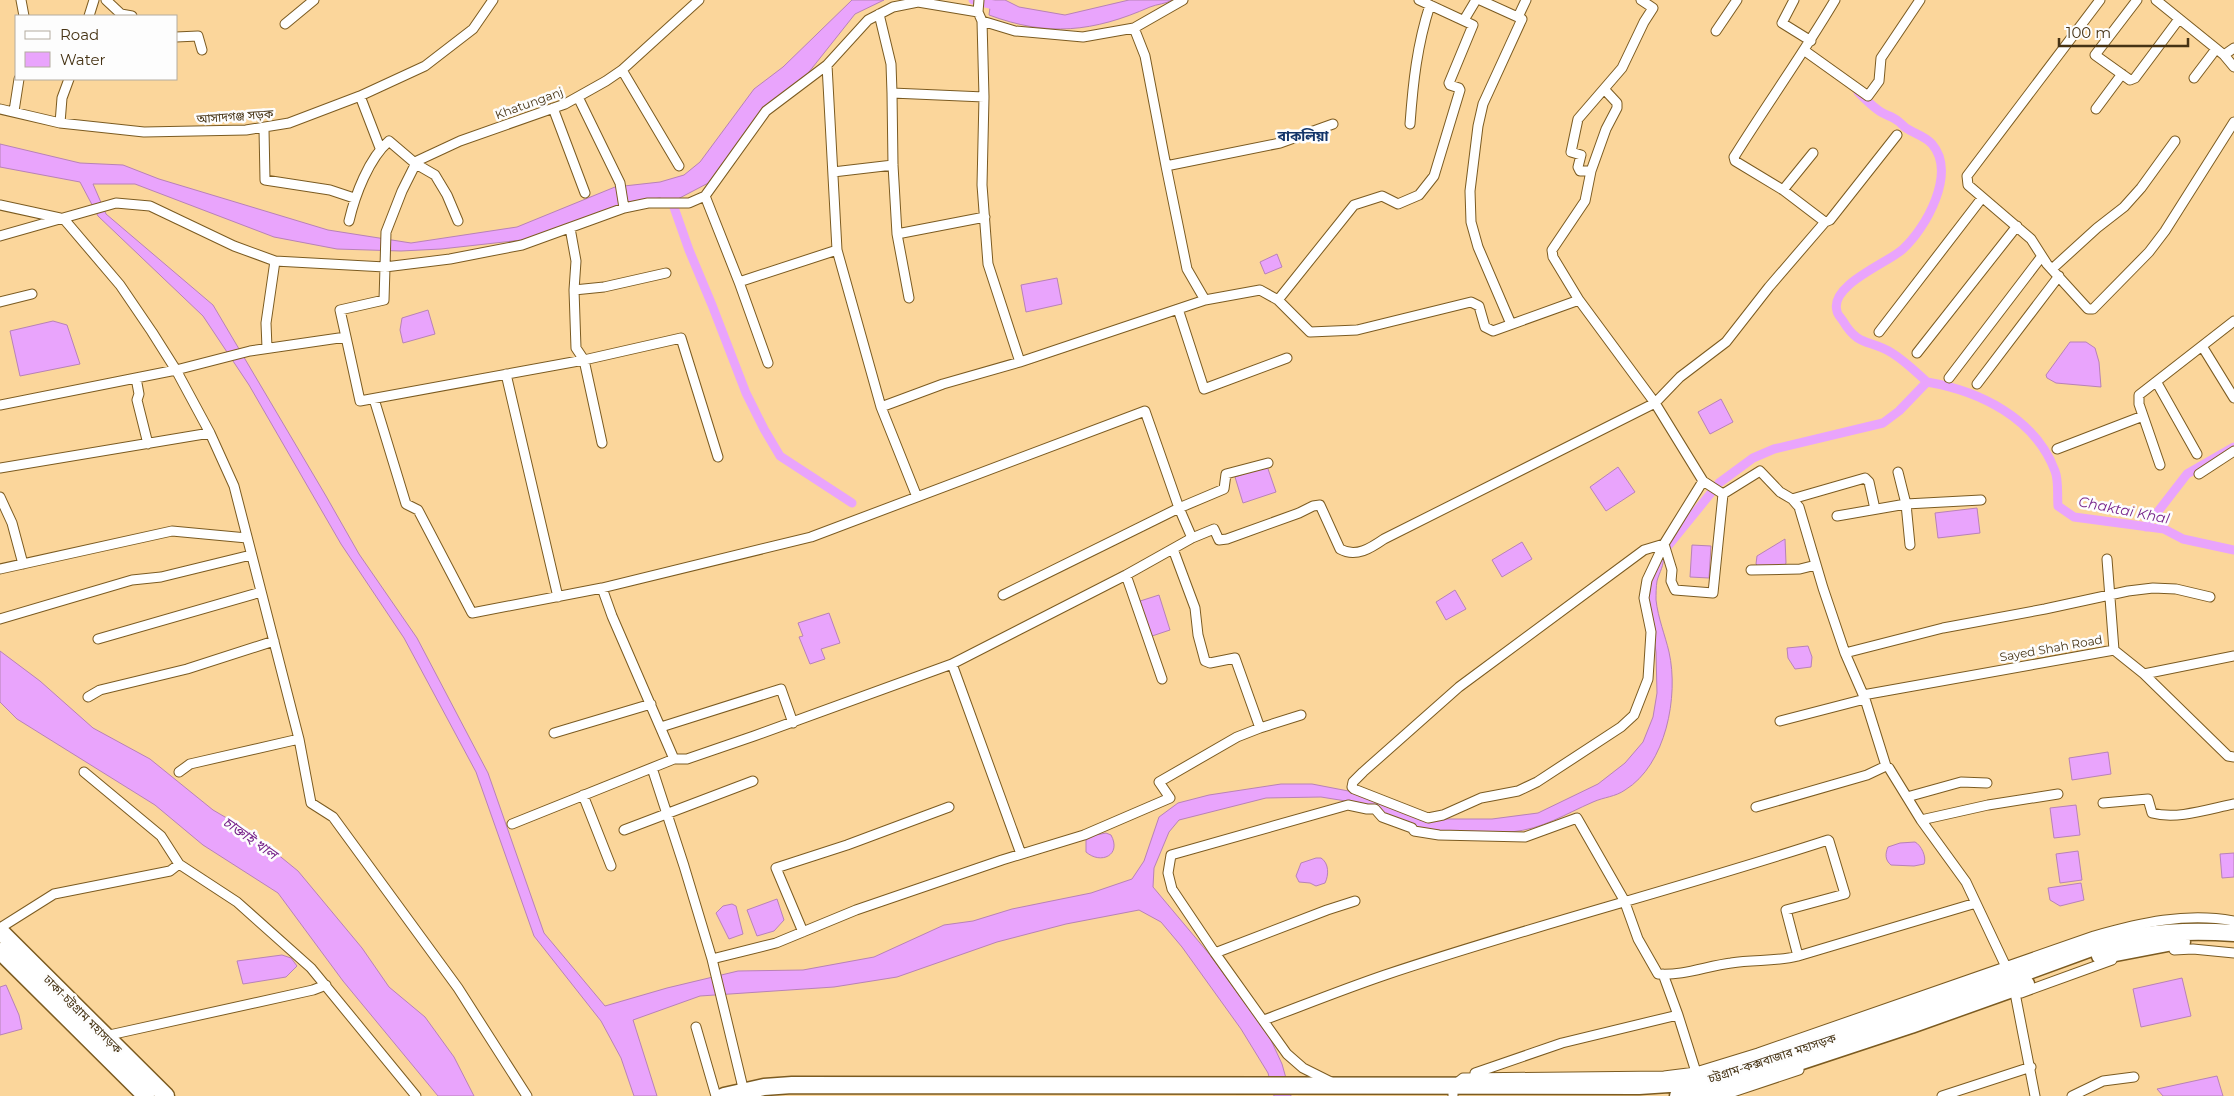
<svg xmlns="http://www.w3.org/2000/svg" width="2234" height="1096" font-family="Montserrat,'Noto Sans Bengali',sans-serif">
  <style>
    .water { fill: #e9a4fc; stroke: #b882b6 }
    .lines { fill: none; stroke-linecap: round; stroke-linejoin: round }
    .canal { stroke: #e9a4fc; stroke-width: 9 }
    .street-casing { stroke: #7b5b21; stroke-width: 11 }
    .highway-casing { stroke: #7b5b21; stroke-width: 19 }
    .street { stroke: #fff; stroke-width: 9 }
    .highway { stroke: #fff; stroke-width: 16 }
    .labels { text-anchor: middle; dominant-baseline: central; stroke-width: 5; stroke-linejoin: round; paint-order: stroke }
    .street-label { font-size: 12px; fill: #463314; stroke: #fdfdfd }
    .neighbourhood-label { font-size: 14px; font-weight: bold; fill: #113368; stroke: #fdfdfd }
    .water-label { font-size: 14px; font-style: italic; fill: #77248b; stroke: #fdfdfd }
  </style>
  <rect width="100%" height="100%" fill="#fbd69b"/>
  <!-- water -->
  <path class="water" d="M852 0H884L855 14 801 82 773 100 759 114 714 180 672 202 660 198 628 202 531 239 441 249 401 251 337 249 274 237 135 184H93L106 214 213 305 326 496 359 554 417 638 488 773 544 933 605 1006 667 988 738 971 803 970 874 957 944 925 973 921 1012 909 1091 893 1132 879 1144 861 1159 817 1178 803 1209 795 1281 784H1312L1364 794 1422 819H1492L1538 813 1598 784 1625 763 1643 742 1653 717 1657 693 1656 652 1648 597 1649 586 1663 556C1665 564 1659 573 1657 581 1656 587 1656 594 1656 600 1658 618 1665 635 1669 652 1679 696 1666 765 1625 790 1615 797 1604 797 1593 802 1565 814 1543 829 1511 832L1425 831 1352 802 1321 797 1266 798 1179 820 1169 832 1154 868 1153 887 1210 955 1270 1038 1282 1064 1291 1096H1274L1268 1073 1241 1029 1182 947 1161 922 1139 910 1066 924 997 942 897 977 834 987 700 996 633 1020 657 1096H634L621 1058 601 1021 534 936 476 772 404 638 341 544 249 385 203 316 98 216 80 182 0 167V144L80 163 123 165 159 179 328 230 411 243 517 227 615 187 660 182 684 175 700 162 754 89 783 67Z
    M991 0H1005L1019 7 1065 15 1129 0H1172C1166 4 1157 4 1150 7 1093 32 1048 37 989 15Z
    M1277 254 1282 267 1265 274 1260 262Z
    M1057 278 1062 304 1026 312 1021 285Z
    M428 310 435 334 403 343 400 330 402 318Z
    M53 321 67 325 80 364 20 376 10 331Z
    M2070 342H2086L2095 348 2099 362 2101 387 2056 383 2047 378 2046 375Z
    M1721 399 1733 422 1710 434 1698 412Z
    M1267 466 1276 492 1243 503 1235 477Z
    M1618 467 1635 492 1606 511 1590 487Z
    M1977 508 1980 533 1938 538 1935 513Z
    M1785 539 1786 563 1784 567 1758 566 1756 564 1757 556Z
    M1522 542 1532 559 1502 577 1492 560Z
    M1692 545 1711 546 1709 578 1690 577Z
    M1455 590 1466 609 1446 620 1436 602Z
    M1159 595 1170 630 1149 637 1137 602Z
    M829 613 840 643 821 649 825 659 810 664 799 637 803 636 798 623Z
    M1808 646 1812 657 1811 667 1795 669 1788 658 1787 648Z
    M0 651 40 681 93 728 150 759 213 810 249 831 298 871 362 948 389 987 425 1017 454 1057 474 1096H438L343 981 278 893 203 845 155 805 17 719 0 702Z
    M2108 752 2111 774 2072 780 2069 758Z
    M2076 805 2080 835 2054 838 2050 808Z
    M1106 833 1111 835C1122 855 1101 865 1086 852V840L1096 835Z
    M1915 842C1921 845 1927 857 1924 864L1914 866 1891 865C1885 860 1885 854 1888 847L1900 843Z
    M2078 851 2082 880 2060 883 2056 854Z
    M2234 853V877L2222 878 2220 854Z
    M1316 858H1321C1329 863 1329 875 1325 883L1316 886 1310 883 1299 882 1296 876 1301 863Z
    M2081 883 2084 900 2060 906 2050 900 2048 888Z
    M777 899 784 920 774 931 757 936 747 910Z
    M732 904 736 906 743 934 729 939 716 913 723 906Z
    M282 955 291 958 297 966 286 977 243 984 237 961Z
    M2182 978 2191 1016 2141 1027 2133 989Z
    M6 985 19 1015 22 1029 0 1035V987Z
    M2217 1076 2223 1096H2163L2157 1089Z"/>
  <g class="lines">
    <!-- canal -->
    <path class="canal" d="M973 0 1001 7
      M1858 92C1864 98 1871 105 1878 110 1884 115 1892 116 1898 121 1901 123 1903 126 1906 128 1915 134 1925 136 1932 144 1957 173 1926 228 1903 249 1888 263 1829 285 1837 311 1837 314 1841 318 1843 321 1859 348 1870 339 1892 353 1905 361 1916 372 1927 382
      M670 196 689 250 712 305 746 393 764 429 780 456 852 503
      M1927 382C1980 391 2035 418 2055 471 2059 481 2057 495 2058 506L2074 517 2164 529 2183 539 2234 550
      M2146 527 2187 474 2234 447
      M1668 546 1719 483 1753 458 1774 449 1883 423 1899 411 1927 382"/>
    <!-- street casing -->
    <g class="street-casing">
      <path id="street" d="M21 0 24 16
        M106 0 121 14 132 16
        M699 0 622 70 606 81 565 104 460 141 417 161 402 191 386 232 385 267 450 259 522 245 624 208 648 203H689L705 196 766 111 827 65 868 20 893 7 918 2 978 12
        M979 0 978 12 982 21 984 97 982 185 988 264 1020 362
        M1480 0 1522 19 1483 104 1478 126 1470 191 1471 222 1478 247 1511 324
        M1794 0 1782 23 1811 41
        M2100 0 1967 176 1968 185 2031 239 2047 264 2088 309H2093L2149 252 2165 231 2234 122
        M2137 0 2095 55 2130 80 2135 78 2179 19
        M2156 0 2224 55 2234 67
        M879 14 891 64 892 93
        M89 16 94 0
        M1518 17 1526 0
        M1464 20 1476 0
        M982 21 1015 31 1083 37 1134 28
        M285 24 314 0
        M1716 31 1737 0
        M176 37 198 36 202 50
        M1805 51 1868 96 1879 81 1881 58 1920 0
        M2224 55 2234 48
        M827 65 837 250 881 407 917 497
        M622 70 679 166
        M2194 78 2216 49
        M360 96 380 148
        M578 97 620 183 624 208
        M553 108 585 193
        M0 109 60 123 144 132 246 130 289 123 360 96 425 66 473 29 493 0
        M2096 109 2122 74
        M14 111 19 79
        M60 123 62 98 69 79
        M1333 124 1280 143 1166 166 1187 269 1205 300 1260 290 1278 300 1354 205 1382 196 1398 204 1419 195 1434 176 1460 90 1459 88 1450 85 1449 83 1473 25 1419 0
        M1410 124C1413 83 1417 45 1430 5
        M264 129 265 180 330 190 354 198
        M1166 166 1145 56 1134 28 1183 0
        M1591 171H1580L1578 167 1581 155 1571 152 1578 119 1622 68 1644 22 1653 8 1641 0
        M833 172 893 165
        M1783 190 1813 153
        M705 196 739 282
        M0 205 60 218
        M63 218 120 285 152 332 176 370 210 433 234 486 299 739 311 803 333 817 458 988 527 1096
        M349 221C355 195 369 158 389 141L416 164 435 175 447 195 458 221
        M1825 222 1830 220 1897 135
        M570 228 576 261 574 290
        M897 234 985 217
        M0 236 116 203 150 206 234 246 275 261 385 267 384 300 340 310 346 337
        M2052 269 2097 228 2124 207 2141 188 2175 141
        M909 298 897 234 893 165 892 93 984 97
        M1278 300 1310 332 1357 330 1471 302 1479 306 1485 327 1493 331 1579 300 1655 403 1703 481 1723 494
        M1579 300 1553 257 1552 250 1585 201 1591 171 1606 129 1617 108V103L1604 89
        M0 302 32 294
        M1178 309 1204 389 1287 358
        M1879 332 1982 198
        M2202 346 2234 398
        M267 348 266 323 275 261
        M1917 353 2017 226
        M768 363 739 282 837 250
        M506 374 558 597
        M136 378 139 394 137 400 148 444
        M1949 378 2042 256
        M2157 383 2197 454
        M1977 384 2059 276
        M374 399 406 504 418 510 472 613 602 588 811 537 1145 411 1179 508 1192 538
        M0 405 176 370 250 351 346 337 360 401 584 360 681 338 718 457
        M881 407 943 384 1020 362 1205 300
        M602 443 584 360 576 348 574 290 604 287 666 273
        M2057 449 2143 416
        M2160 465 2139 404V395L2234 321
        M0 468 210 433
        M1898 472 1906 504 1910 545
        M2199 474 2234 451
        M1703 481 1664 544 1647 580 1644 598 1651 632 1648 679 1634 715 1621 727 1537 782 1518 791 1481 798 1443 815 1428 818 1354 789 1352 787 1353 782 1363 772 1459 687 1644 550 1664 544 1672 570 1671 581 1675 590 1713 593 1723 494
        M1723 494 1760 471 1780 492 1792 499 1799 507 1823 588 1845 653 1865 699 1886 766 1889 768 1921 820 1966 882 2008 971
        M0 497 12 523 23 564
        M1792 499 1865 478 1869 482 1875 509
        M1837 516 1906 504 1981 500
        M2107 559 2114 650
        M0 569 172 531 247 538
        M1751 570 1800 569 1816 565
        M1126 575 1162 679
        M602 588 612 616 674 759
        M1003 595 1179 508 1224 489 1226 474 1268 463
        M0 619 132 580 161 577 251 555
        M98 639 261 592
        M1845 653 1943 628 2045 609 2128 591 2153 588 2176 589 2210 597
        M952 664 1021 854
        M2144 674 2234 656
        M1863 695 2114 650 2144 674 2228 756 2234 757
        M88 697 100 690 187 669 274 641
        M1780 721 1865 699
        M661 727 781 689 793 723
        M1260 728 1301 715
        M554 733 651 704
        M652 768 684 866 712 959 744 1092
        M84 772 161 836 179 864 237 902 311 968 416 1096
        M179 772 190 764 299 739
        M583 795 611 866
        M1907 797 1961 782 1987 783
        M2103 803 2148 799 2152 813C2177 820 2209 809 2234 804
        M1756 807 1867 775 1886 766
        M1921 820 1988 805 2058 794
        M512 824 674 759H687L754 736 952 664 1126 575 1192 538 1214 529 1219 540 1227 539 1299 513 1313 506 1320 505 1340 549C1356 558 1371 548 1384 539L1655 403 1680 377 1726 342 1769 287 1825 222 1783 190 1735 161 1734 157C1767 104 1803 54 1835 0
        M624 830 753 781
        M0 928 54 894 170 871 179 864
        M803 932 776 868 847 845 949 807
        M2174 950 2193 949 2234 953
        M1215 953 1327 910 1355 901
        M1798 956 1976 903
        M712 959 776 943 856 910 1002 860 1084 835 1170 798 1159 782 1237 737 1260 728 1235 658 1210 663 1205 661 1198 635 1195 608 1173 549
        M2015 993 2035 1096
        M2021 993 2112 960
        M1678 1015 1696 1072
        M1264 1020C1304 1005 1344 989 1385 975 1531 926 1681 888 1828 840L1829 841 1845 894 1786 910 1798 956C1776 962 1754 959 1731 963 1707 966 1683 976 1658 974L1638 939 1624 900 1577 818 1525 837 1439 835 1414 831 1412 828 1382 817 1375 809H1367L1348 805 1171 855 1168 873 1172 889 1215 953 1287 1054 1303 1068 1331 1082
        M696 1027 716 1096
        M105 1036 313 990 326 985
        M1475 1073 1562 1043 1678 1015 1663 974
        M1453 1096V1086L1463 1078 1664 1076 1696 1072 1758 1053 2094 936C2140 923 2186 912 2234 921
        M1721 1096 1799 1070
        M1942 1096 2031 1067
        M2072 1096 2103 1081 2134 1077"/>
    </g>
    <!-- highway casing -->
    <g class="highway-casing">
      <path id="highway" d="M0 931 166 1096
        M0 951 146 1096
        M2100 956 2173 942H2182
        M724 1096 764 1087 792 1085 1639 1086 1699 1082 1717 1077 2012 977 2105 943C2150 932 2188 930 2234 933
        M1678 1096 1711 1091 1911 1025 2026 984"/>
    </g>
    <!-- street -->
    <use href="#street" class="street"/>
    <!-- highway -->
    <use href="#highway" class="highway"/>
  </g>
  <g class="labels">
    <!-- street labels -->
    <g class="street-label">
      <text transform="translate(529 103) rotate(-20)">Khatunganj</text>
      <text transform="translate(235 116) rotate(-4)">আসাদগঞ্জ সড়ক</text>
      <text transform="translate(2051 648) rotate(-10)">Sayed Shah Road</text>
      <text transform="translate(83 1014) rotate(45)">ঢাকা-চট্টগ্রাম মহাসড়ক</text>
      <text transform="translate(1772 1058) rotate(-18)">চট্টগ্রাম-কক্সবাজার মহাসড়ক</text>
    </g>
    <!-- neighbourhood labels -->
    <g class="neighbourhood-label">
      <text x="1303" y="136">বাকলিয়া</text>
    </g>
    <!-- water labels -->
    <g class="water-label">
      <text transform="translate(2124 510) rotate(11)">Chaktai Khal</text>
      <text transform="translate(250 838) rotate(35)">চাক্তাই খাল</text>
    </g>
  </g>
  <!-- legend -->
  <rect x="15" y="15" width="162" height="65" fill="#fdfdfd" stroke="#b4aca0"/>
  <rect x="25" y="31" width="25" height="8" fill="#ffffff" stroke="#b4aca0"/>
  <text x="60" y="40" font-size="15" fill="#463314">Road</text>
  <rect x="25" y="52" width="25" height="15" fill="#e9a4fc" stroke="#b4aca0"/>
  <text x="60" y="65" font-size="15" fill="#463314">Water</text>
  <!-- scale -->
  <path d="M2059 38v8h129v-8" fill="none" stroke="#463314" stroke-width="2.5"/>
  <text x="2066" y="38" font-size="15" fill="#463314" stroke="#fdfdfd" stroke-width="4" paint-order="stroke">100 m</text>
</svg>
